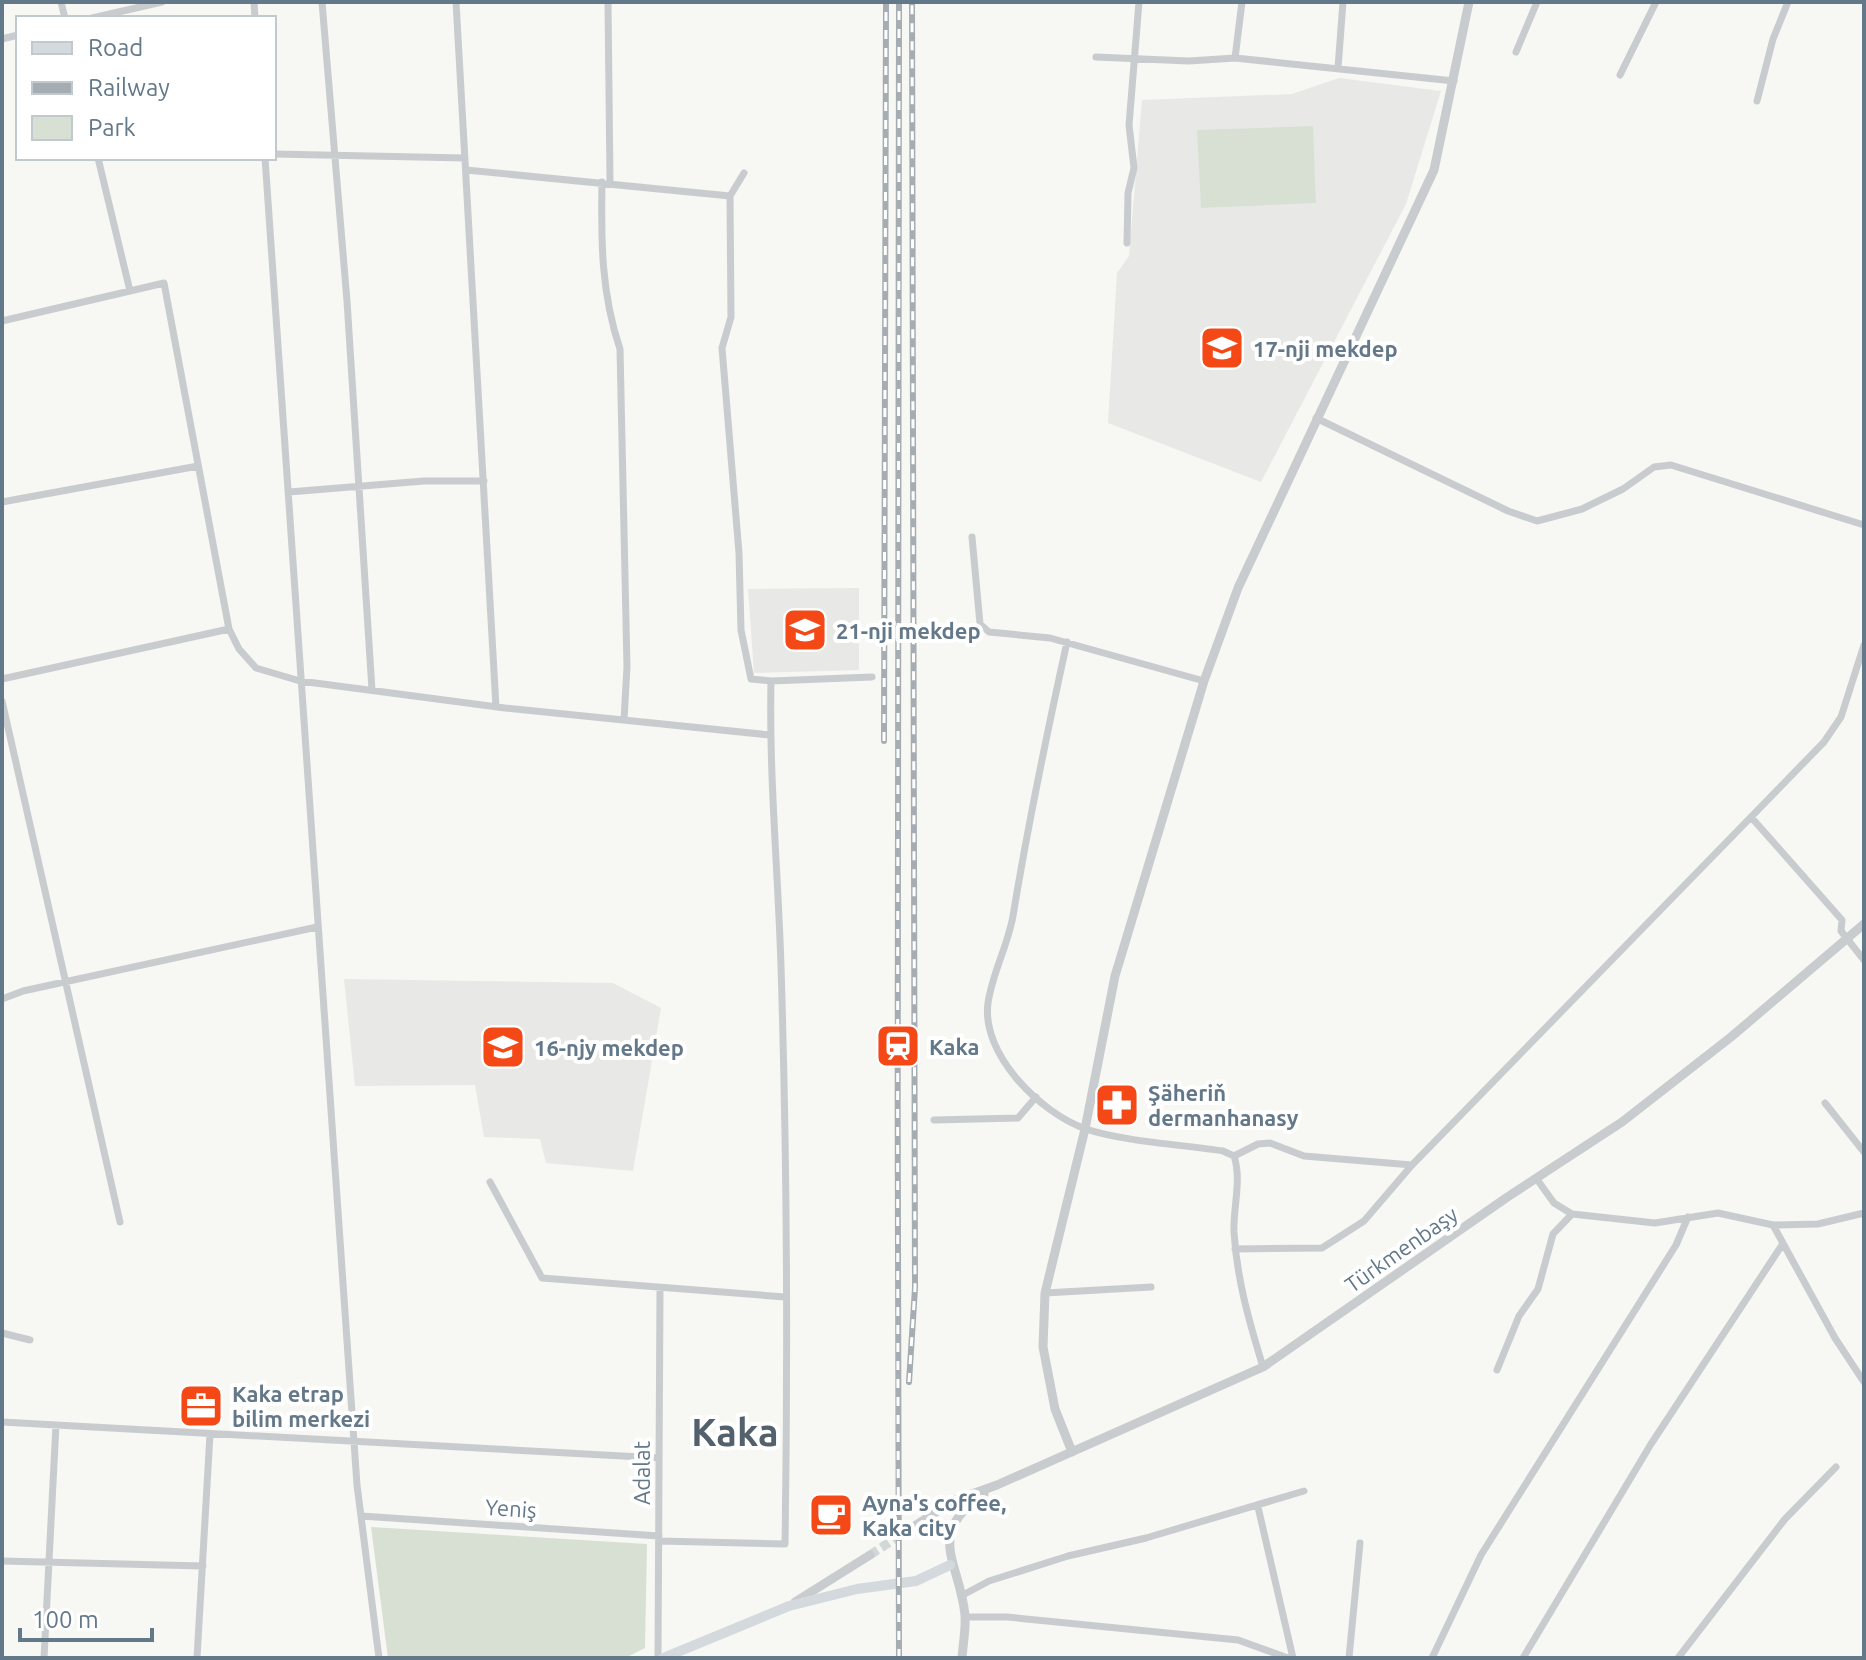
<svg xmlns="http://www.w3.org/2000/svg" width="1866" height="1660" font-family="Ubuntu,sans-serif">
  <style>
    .built { fill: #e8e9e7 }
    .green { fill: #d8e0d4 }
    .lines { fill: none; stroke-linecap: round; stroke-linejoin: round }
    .tertiary-tunnel { stroke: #d2d7d8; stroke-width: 9; stroke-dasharray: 9 4.5; stroke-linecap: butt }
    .minor { stroke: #c9cccf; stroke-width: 7 }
    .tertiary { stroke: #c9cccf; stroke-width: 9 }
    .secondary { stroke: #d4d9de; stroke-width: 10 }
    .rail-casing { stroke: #a6adb2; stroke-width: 6 }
    .rail { stroke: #fff; stroke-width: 3; stroke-dasharray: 9; stroke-linecap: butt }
    .labels { text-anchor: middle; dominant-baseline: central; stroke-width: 8; stroke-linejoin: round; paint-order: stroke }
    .poi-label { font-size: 22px; font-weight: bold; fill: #637888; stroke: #fff; text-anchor: start }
    .street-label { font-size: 22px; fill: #637888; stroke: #fff }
    .town-label { font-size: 38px; font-weight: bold; fill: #52616c; stroke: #fff }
  </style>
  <rect width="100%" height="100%" fill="#f7f7f3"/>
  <!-- built -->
  <path class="built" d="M1339 78 1441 91 1406 204 1261 482 1108 423 1117 273 1129 256 1142 100 1292 94Z
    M859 588V670L754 673 748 589Z
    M344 979 613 983 661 1008 633 1171 546 1163 540 1139 484 1137 475 1085 355 1086Z"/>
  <!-- green -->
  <path class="green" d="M1313 126 1316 203 1201 208 1197 130Z
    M371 1527 647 1544 645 1648 625 1658H388Z"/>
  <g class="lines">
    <!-- tertiary-tunnel -->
    <path class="tertiary-tunnel" d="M870 1555 913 1527"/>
    <!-- minor -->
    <path class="minor" d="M61 2 65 18
      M254 2 255 18
      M322 2 347 301 372 690
      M456 2 496 707
      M608 2 610 182
      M92 18 162 2
      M2 39 18 35
      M1516 52 1537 2
      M1096 57 1189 61 1235 58 1454 81
      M1235 58 1242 2
      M1338 68 1343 2
      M1620 75 1656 2
      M1757 101 1773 39 1788 2
      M274 154 465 158
      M98 158 130 291
      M265 158 357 1485 379 1658
      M466 170 730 196
      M744 173 730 196 731 317 722 348 739 553 741 630 751 679 771 681
      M602 182C601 240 601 293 620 349L627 667 624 720
      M1127 243 1128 193 1134 168 1129 125 1139 2
      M2 321 164 283 229 629 239 649 256 668 300 681 505 708 770 735
      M1316 418 1508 511 1537 521 1582 509 1623 489 1654 467 1671 465 1864 525
      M289 492 424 481H484
      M2 502 198 466
      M972 537 980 624 989 632 1050 638 1204 681
      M1067 642C1047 733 1028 824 1013 916 1008 945 992 974 988 1003 981 1054 1040 1113 1086 1129 1121 1141 1184 1145 1223 1151L1234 1156C1242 1180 1233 1207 1234 1232 1237 1280 1249 1321 1263 1367
      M2 679 229 629
      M2 701 120 1222
      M1751 817 1842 920 1841 931 1864 960
      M2 999 23 991 317 927
      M1825 1103 1864 1152
      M934 1120 1018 1118 1036 1097
      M1234 1156 1258 1144 1270 1143 1304 1156 1412 1165
      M1536 1178 1554 1203 1572 1214 1655 1223 1718 1213 1773 1225 1818 1224 1864 1213
      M490 1182 542 1278 785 1297
      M1773 1225 1835 1338 1864 1382
      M1235 1249 1322 1248 1364 1221 1412 1165 1824 742 1841 717 1864 645
      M1045 1293 1151 1287
      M2 1333 30 1340
      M1497 1370 1519 1316 1538 1289 1553 1234 1572 1214
      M2 1422 659 1458
      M1258 1507 1293 1658
      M361 1516 659 1536
      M659 1541 785 1544C788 1352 787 1159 781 966 778 871 769 776 771 681L872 677
      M2 1561 203 1566
      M961 1596 989 1581 1068 1556 1146 1538 1304 1491
      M965 1617H1007L1238 1640 1288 1658
      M44 1658 56 1425
      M197 1658 210 1434
      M658 1658 660 1288
      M1349 1658 1360 1543
      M1432 1658 1481 1555 1676 1245 1688 1217
      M1523 1658 1651 1444 1782 1245
      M1678 1658 1785 1519 1836 1467"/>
    <!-- tertiary -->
    <path class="tertiary" d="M1072 1452 1055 1409 1043 1347 1045 1293 1085 1129 1115 976 1204 681 1238 588 1434 170 1469 2
      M913 1527 955 1500 997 1485 1263 1367 1506 1198 1622 1122 1731 1037 1864 924
      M795 1602 870 1555
      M962 1658C963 1644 966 1629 965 1615 960 1562 924 1534 984 1494"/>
    <!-- secondary -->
    <path class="secondary" d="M663 1658 789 1606 857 1589 916 1581 950 1565"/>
    <!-- rail casing -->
    <g class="rail-casing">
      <path id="rail" d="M884 741 886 2
        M909 1382 915 1288 912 2
        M899 1658C896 1106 899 554 899 2"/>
    </g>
    <!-- rail -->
    <use href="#rail" class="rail"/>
  </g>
  <!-- icons -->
  <defs>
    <g id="school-square" transform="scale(2.3)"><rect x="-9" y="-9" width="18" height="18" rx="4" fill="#f44817" stroke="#fff"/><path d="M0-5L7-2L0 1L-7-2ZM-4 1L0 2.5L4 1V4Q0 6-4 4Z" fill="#fff"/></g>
    <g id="station-square" transform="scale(2.3)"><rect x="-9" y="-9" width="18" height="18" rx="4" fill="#f44817" stroke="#fff"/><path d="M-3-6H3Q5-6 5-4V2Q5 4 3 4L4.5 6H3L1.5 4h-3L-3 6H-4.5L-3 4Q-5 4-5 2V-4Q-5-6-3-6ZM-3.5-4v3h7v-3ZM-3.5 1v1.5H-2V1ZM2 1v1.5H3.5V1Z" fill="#fff"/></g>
    <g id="pharmacy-square" transform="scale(2.3)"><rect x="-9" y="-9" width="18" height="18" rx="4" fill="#f44817" stroke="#fff"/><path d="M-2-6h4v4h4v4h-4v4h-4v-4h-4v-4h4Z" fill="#fff"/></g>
    <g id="office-square" transform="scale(2.3)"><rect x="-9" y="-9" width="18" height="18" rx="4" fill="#f44817" stroke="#fff"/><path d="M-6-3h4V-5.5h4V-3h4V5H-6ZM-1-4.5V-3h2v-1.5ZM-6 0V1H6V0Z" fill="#fff"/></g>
    <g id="cafe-square" transform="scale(2.3)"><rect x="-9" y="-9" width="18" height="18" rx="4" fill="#f44817" stroke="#fff"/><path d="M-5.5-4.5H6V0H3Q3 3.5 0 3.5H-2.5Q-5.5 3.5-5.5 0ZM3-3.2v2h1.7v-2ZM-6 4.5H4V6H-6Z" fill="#fff"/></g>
  </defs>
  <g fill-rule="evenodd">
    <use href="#school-square" x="1222" y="348"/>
    <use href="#school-square" x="805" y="630"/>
    <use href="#station-square" x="898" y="1046"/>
    <use href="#school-square" x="503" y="1047"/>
    <use href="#pharmacy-square" x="1117" y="1105"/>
    <use href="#office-square" x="201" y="1406"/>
    <use href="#cafe-square" x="831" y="1515"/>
  </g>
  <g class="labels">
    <!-- poi labels -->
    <g class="poi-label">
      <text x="1253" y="348">17-nji mekdep</text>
      <text x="836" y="630">21-nji mekdep</text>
      <text x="929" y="1046">Kaka</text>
      <text x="534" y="1047">16-njy mekdep</text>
      <text x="1148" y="1092">Şäheriň<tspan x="1148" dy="25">dermanhanasy</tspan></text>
      <text x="232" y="1393">Kaka etrap<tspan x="232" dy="25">bilim merkezi</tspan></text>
      <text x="862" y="1502">Ayna's coffee,<tspan x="862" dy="25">Kaka city</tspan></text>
    </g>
    <!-- street labels -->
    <g class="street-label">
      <text transform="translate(1401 1249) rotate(-35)">Türkmenbaşy</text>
      <text transform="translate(641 1473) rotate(-90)">Adalat</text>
      <text transform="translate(511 1508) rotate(4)">Yeniş</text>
    </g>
    <!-- town labels -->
    <g class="town-label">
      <text x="735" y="1432">Kaka</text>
    </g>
  </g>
  <!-- border -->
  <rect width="1866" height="1660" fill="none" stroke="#637888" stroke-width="8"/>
  <!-- legend -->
  <rect x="16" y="16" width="260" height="144" fill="#ffffff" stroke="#c1c9cf" stroke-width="2"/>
  <rect x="32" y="42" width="40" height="12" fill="#d4d9de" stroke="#c1c9cf" stroke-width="2"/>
  <text x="88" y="56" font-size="24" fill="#637888">Road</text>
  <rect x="32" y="82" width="40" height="12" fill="#a6adb2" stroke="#c1c9cf" stroke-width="2"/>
  <text x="88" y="96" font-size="24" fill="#637888">Railway</text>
  <rect x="32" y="116" width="40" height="24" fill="#d8e0d4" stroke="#c1c9cf" stroke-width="2"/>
  <text x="88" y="136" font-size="24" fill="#637888">Park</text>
  <!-- scale -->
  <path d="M20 1628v12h132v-12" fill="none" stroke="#637888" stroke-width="4"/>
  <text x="32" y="1628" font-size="24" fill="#637888" stroke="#ffffff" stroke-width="6" paint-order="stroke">100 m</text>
</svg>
